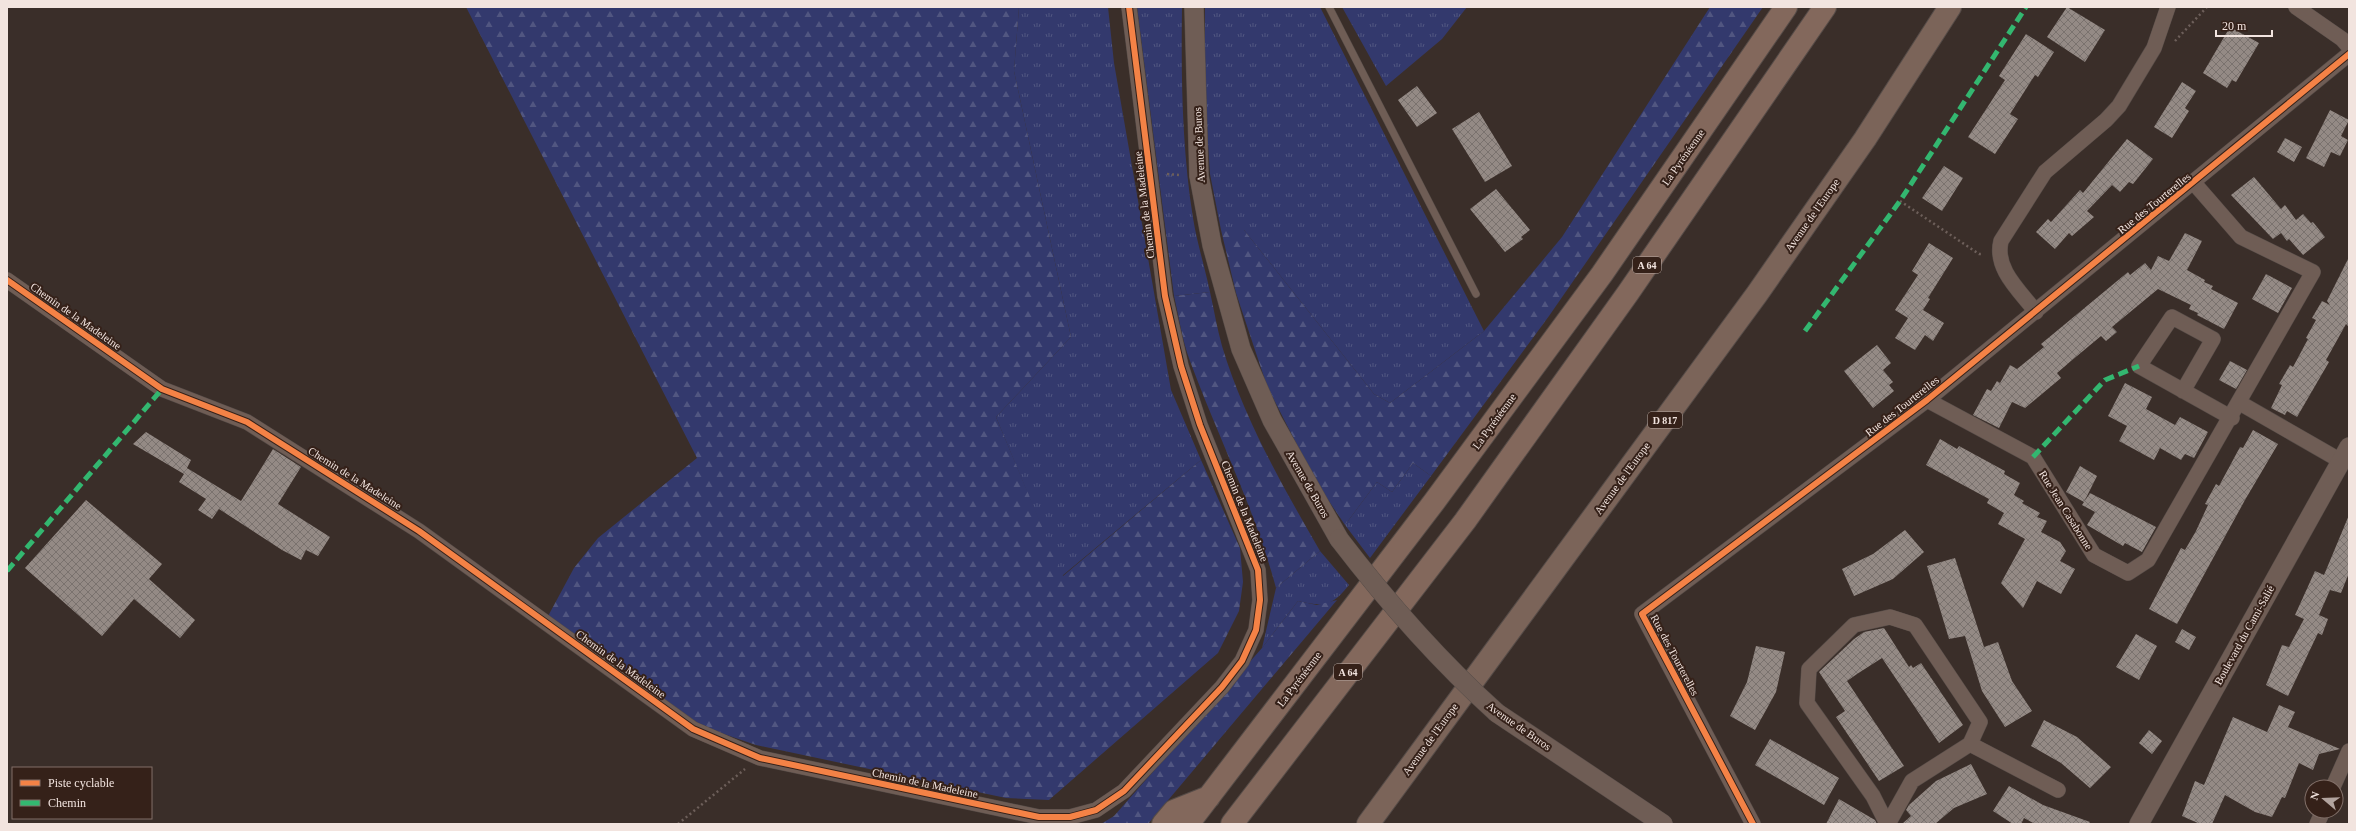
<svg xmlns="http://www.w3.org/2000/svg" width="2356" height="831" font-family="'Times New Roman',serif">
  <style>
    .grass { fill: url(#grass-tufts) }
    .forest { fill: url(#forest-firs) }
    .building { fill: url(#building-cross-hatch) }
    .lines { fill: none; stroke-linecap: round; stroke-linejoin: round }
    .service-casing { stroke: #564c48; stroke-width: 8 }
    .minor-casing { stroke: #564c48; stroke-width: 16 }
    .tertiary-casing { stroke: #564c48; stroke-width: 20 }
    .primary-casing { stroke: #564c48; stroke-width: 24 }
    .motorway-casing { stroke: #564c48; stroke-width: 24 }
    .path { stroke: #6d5f5a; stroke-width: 2.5; stroke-dasharray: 2 3; stroke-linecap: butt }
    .service { stroke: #6f5d55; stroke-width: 7 }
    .minor { stroke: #6f5d55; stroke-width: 15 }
    .tertiary { stroke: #6f5d55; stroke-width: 19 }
    .primary { stroke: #7b6459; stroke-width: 22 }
    .motorway { stroke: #83685c; stroke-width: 22 }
    .tertiary-bridge-casing { stroke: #564c48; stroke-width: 20; stroke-linecap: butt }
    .tertiary-bridge { stroke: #6f5d55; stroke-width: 19 }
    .quiet { stroke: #33b770; stroke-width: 5; stroke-dasharray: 10 5; stroke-linecap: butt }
    .cycleway-casing { stroke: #352119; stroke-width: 8 }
    .cycleway { stroke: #f48246; stroke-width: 6 }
    .labels { text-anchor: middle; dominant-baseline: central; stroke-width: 4; stroke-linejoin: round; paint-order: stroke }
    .shield { fill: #352119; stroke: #b9aaa4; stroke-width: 1 }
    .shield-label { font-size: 10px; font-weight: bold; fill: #f2e4df }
    .street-label { font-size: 11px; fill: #f2e4df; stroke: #352119 }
  </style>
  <defs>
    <pattern id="grass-tufts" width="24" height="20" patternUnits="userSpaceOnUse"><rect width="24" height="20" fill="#33396d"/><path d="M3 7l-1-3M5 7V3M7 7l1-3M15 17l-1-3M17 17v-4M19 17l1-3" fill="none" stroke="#515681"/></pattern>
    <pattern id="forest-firs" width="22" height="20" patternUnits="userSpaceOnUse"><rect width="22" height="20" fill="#33396d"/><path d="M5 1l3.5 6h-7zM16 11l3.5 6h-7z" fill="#515681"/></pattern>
    <pattern id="building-cross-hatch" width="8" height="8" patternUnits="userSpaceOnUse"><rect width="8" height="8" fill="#948a85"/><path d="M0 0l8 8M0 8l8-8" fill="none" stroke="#7a726e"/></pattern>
  </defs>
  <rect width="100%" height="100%" fill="#3a2e29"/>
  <!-- grass -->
  <path class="grass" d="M1019 7H1108L1114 63 1171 390 1201 460 1062 576 996 417 1071 337 1014 71Z
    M1137 7H1182C1181 78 1182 148 1193 218 1197 243 1205 268 1210 292L1174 296Z
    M1205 7H1320L1484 331 1390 403 1374 394 1244 230H1221L1210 174 1205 98Z
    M1342 7H1467L1442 39 1386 86Z
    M1413 463 1431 476 1370 558 1345 525 1377 482 1392 492Z
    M1320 551 1349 585C1331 607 1325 607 1298 601L1262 648 1276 588Z"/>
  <!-- forest -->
  <path class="forest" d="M466 7H1019L1014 71 1071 337 996 417 1063 576 1201 460 1240 548 1243 582 1239 611 1218 653 1049 800 1006 798 756 745 718 732 683 716 547 618 574 568 598 538 697 458Z
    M1710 7H1763L1549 316 1431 476 1413 463 1392 492 1377 482 1345 525 1316 482 1267 386 1236 293 1221 230H1244L1374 394 1390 403 1484 331 1562 237Z
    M1210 292C1214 310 1217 328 1222 346 1244 419 1282 485 1320 551L1276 588C1255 509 1218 437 1190 361 1182 340 1179 317 1174 296Z
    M1337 600 1148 824H1101L1114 816 1262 648 1298 601 1317 605Z"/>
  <!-- building -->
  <path class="building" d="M2067 7 2105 30 2085 62 2047 37Z
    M2230 27 2259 43 2236 82 2232 80 2227 88 2203 73Z
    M2026 34 2054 52 2038 77 2035 75 2010 114 2018 119 1995 154 1968 137 2005 80 1999 76Z
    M2182 82 2196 91 2185 108 2189 111 2172 138 2154 127Z
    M1417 86 1437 113 1417 127 1398 100Z
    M2330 110 2349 120 2341 136 2348 140 2340 156 2331 152 2324 167 2306 158Z
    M1479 112 1512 166 1485 182 1452 129Z
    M2285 138 2302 147 2294 162 2277 152Z
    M2127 139 2153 159 2133 184 2129 182 2120 192 2112 185 2087 211 2094 217 2072 236 2069 233 2055 249 2036 232 2048 219 2051 222 2080 190 2083 193Z
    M1944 166 1963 178 1942 211 1922 198Z
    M2254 177 2281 209 2285 205 2296 220 2303 214 2311 223 2313 222 2325 237 2303 255 2289 239 2287 241 2281 233 2273 239 2231 195Z
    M1496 189 1530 230 1521 237 1523 239 1505 252 1470 209Z
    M2185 233 2202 241 2187 270 2205 280 2204 282 2213 286 2211 289 2238 303 2224 329 2197 315 2198 313 2189 309 2191 305 2158 289 2112 327 2117 332 2106 341 2101 336 2071 361 2057 373 2061 378 2025 408 2012 402 1999 428 1973 415 1987 389 1991 391 1997 381 2000 383 2010 365 2017 369 2044 347 2041 344 2128 272 2130 275 2145 263 2151 270 2158 256 2169 261Z
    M1929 243 1953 258 1928 298 1930 299 1923 310 1944 323 1933 341 1925 335 1915 350 1895 338 1908 318 1895 310 1918 275 1912 271Z
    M2349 257V327L2346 324 2326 360 2329 362 2297 417 2287 411 2285 415 2271 408 2282 385 2279 384 2290 365 2293 367 2308 339 2306 338 2316 320 2312 318 2322 301 2330 305 2327 301Z
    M2266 274 2292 288 2278 313 2252 299Z
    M1877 345 1891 363 1883 370 1893 382 1889 385 1894 391 1873 408 1844 371Z
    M2230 361 2247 370 2236 389 2219 380Z
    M2125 383 2152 397 2146 409 2175 425 2180 417 2208 432 2194 458 2185 454 2181 460 2160 448 2154 460 2119 441 2127 426 2108 416Z
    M2253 430 2278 444 2245 500 2177 624 2149 609 2181 548 2185 550 2196 531 2208 505 2205 504 2216 484 2219 486 2240 447 2243 448Z
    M146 432 191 460 184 474 187 468 241 501 273 449 301 467 278 504 330 537 318 556 306 550 301 560 282 550 219 509 212 519 198 510 206 499 179 482 184 474 133 444Z
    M1940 439 1957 449 1959 446 2005 471 2004 474 2020 483 2014 495 2024 501 2022 503 2040 513 2037 517 2047 521 2041 532 2060 542 2066 551 2060 561 2075 569 2061 594 2037 581 2023 608 2001 583 2025 539 1998 524 2004 513 1987 503 1989 499 1926 465Z
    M2080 466 2097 476 2084 502 2066 492Z
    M2090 493 2156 527 2142 552 2125 543 2123 546 2087 525 2095 512 2082 505Z
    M86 500 162 564 149 579 195 620 180 638 134 599 102 636 25 568Z
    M2349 515V573L2341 593 2330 590 2319 615 2328 619 2322 635 2318 633 2288 696 2266 685 2282 645 2289 647 2304 619 2295 615 2315 571 2324 575Z
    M1905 530 1924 552 1893 579 1854 596 1842 569 1873 554Z
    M1955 558 1984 647 1998 642 2012 681 2032 711 2005 727 1982 691 1965 636 1949 639 1927 566Z
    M1884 628 1909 667 1911 665 1913 668 1921 663 1963 725 1939 743 1882 658 1857 674 1847 681 1904 766 1879 781 1836 717 1845 711 1819 672 1854 639 1864 632Z
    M2182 629 2196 637 2189 650 2175 642Z
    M2136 634 2157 646 2139 680 2116 667Z
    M1756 646 1785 652 1776 692 1755 730 1730 716 1747 682Z
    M2279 705 2295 712 2288 727 2340 749 2319 754 2313 770 2299 763 2285 798 2282 797 2272 817 2255 812 2225 795 2212 824H2200L2182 816 2195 781 2204 785 2233 717 2267 732Z
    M2044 720 2077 737 2111 767 2090 788 2061 763 2031 746Z
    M2149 730 2162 741 2152 754 2139 743Z
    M1770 739 1839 778 1824 805 1755 765Z
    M1971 764 1987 794 1954 808 1935 824H1902L1911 816 1906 810 1909 805 1936 781Z
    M2009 786 2043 805 2090 822 2089 824H2035L2024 818 2021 824H2013L1993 811Z
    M1839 799 1875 820 1877 824H1826Z"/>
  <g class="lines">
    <!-- service casing -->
    <g class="service-casing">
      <path id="service" d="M1329 7 1476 294"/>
    </g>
    <!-- minor casing -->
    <g class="minor-casing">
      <path id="minor" d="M2296 7 2342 39 2349 47
        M7 280 162 389 247 422 419 531 693 729 760 758 1039 817H1070L1096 810 1124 791 1222 687 1242 661 1256 630 1260 600 1258 570 1200 425 1181 366 1165 296 1129 7
        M2036 312C2020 291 1994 269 2001 241L2045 172 2106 120 2119 106 2154 48 2168 7
        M2183 391 2213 339 2172 317 2139 366 2232 418
        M1927 400 2033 457 2094 555 2128 573 2148 560 2313 272 2241 237 2194 183
        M2240 403 2341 461
        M1970 744 2058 790
        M2333 787 2349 751
        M1753 824 1642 614 1927 400 2349 54
        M1887 824 1873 796 1807 703 1809 669 1854 625 1890 617 1915 625 1980 722 1970 744 1912 781 1888 824
        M2317 824 2323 811"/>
    </g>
    <!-- tertiary casing -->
    <g class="tertiary-casing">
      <path id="tertiary" d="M1194 7 1199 176 1212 245 1241 349 1272 420 1339 539
        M1497 713 1663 824
        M2139 824 2349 447"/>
    </g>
    <!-- primary casing -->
    <g class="primary-casing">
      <path id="primary" d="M1368 824 1757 294 1865 139 1950 7"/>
    </g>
    <!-- motorway casing -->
    <g class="motorway-casing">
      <path id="motorway" d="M1163 824 1174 811 1209 797
        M1188 824 1434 502 1602 274 1786 7
        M1232 824 1465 521 1628 293 1825 7"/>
    </g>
    <!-- path -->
    <path class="path" d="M2175 41 2207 7
      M1167 174 1180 175
      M1900 201 1979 254H1983
      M678 824 745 769"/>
    <!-- service -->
    <use href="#service" class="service"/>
    <!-- minor -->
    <use href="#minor" class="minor"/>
    <!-- tertiary -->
    <use href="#tertiary" class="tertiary"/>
    <!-- primary -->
    <use href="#primary" class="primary"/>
    <!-- motorway -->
    <use href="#motorway" class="motorway"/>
    <!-- tertiary-bridge casing -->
    <g class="tertiary-bridge-casing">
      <path id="tertiary-bridge" d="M1339 539C1388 603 1437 659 1497 713"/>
    </g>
    <!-- tertiary-bridge -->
    <use href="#tertiary-bridge" class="tertiary-bridge"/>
    <!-- quiet -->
    <path class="quiet" d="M1805 331 1900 201 2026 7
      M2033 457 2105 380 2139 366
      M7 571 162 389"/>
    <!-- cycleway casing -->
    <g class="cycleway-casing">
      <path id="cycleway" d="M7 280 162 389 247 422 419 531 693 729 760 758 1039 817H1070L1096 810 1124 791 1222 687 1242 661 1256 630 1260 600 1258 570 1200 425 1181 366 1165 296 1129 7
        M1753 824 1642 614 1927 400 2349 54"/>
    </g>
    <!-- cycleway -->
    <use href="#cycleway" class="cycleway"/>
  </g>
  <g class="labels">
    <!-- shield labels -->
    <g class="shield">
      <rect x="1633" y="257" width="28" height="16" rx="3"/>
      <rect x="1648" y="412" width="34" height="16" rx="3"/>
      <rect x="1334" y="664" width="28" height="16" rx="3"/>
    </g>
    <g class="shield-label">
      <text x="1647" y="265">A 64</text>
      <text x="1665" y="420">D 817</text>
      <text x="1348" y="672">A 64</text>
    </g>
    <!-- street labels -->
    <g class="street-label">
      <text transform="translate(1199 145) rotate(-93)">Avenue de Buros</text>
      <text transform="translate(1683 157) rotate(-55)">La Pyrénéenne</text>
      <text transform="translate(2154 203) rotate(-39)">Rue des Tourterelles</text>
      <text transform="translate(1144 205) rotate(-97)">Chemin de la Madeleine</text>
      <text transform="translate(1812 215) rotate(-55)">Avenue de l'Europe</text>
      <text transform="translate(76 316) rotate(35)">Chemin de la Madeleine</text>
      <text transform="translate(1902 406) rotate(-38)">Rue des Tourterelles</text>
      <text transform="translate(1494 421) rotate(-54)">La Pyrénéenne</text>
      <text transform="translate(355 478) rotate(32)">Chemin de la Madeleine</text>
      <text transform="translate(1622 478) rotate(-54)">Avenue de l'Europe</text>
      <text transform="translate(1308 484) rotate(60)">Avenue de Buros</text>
      <text transform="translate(2066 510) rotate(58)">Rue Jean Casabonne</text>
      <text transform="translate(1245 511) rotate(68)">Chemin de la Madeleine</text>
      <text transform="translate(2244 635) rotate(-61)">Boulevard du Cami-Salié</text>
      <text transform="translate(1675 655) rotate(62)">Rue des Tourterelles</text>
      <text transform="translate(621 664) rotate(36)">Chemin de la Madeleine</text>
      <text transform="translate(1299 679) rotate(-53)">La Pyrénéenne</text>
      <text transform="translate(1519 726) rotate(35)">Avenue de Buros</text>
      <text transform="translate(1430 739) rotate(-54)">Avenue de l'Europe</text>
      <text transform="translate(925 783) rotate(12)">Chemin de la Madeleine</text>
    </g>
  </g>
  <!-- border -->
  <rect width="2356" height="831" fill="none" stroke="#f2e4df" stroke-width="16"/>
  <!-- legend -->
  <rect x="12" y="767" width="140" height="52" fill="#352119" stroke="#816f68"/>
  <rect x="20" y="780" width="20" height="6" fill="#f48246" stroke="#816f68"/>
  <text x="48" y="787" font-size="12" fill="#f2e4df">Piste cyclable</text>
  <rect x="20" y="800" width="20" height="6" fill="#33b770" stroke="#816f68"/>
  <text x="48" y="807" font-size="12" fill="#f2e4df">Chemin</text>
  <!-- north arrow -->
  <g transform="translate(2324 799) rotate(289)"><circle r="19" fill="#352119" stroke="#816f68"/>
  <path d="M0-3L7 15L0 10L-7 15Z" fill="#b2a49f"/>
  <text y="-6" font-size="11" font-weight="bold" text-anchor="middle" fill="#f2e4df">N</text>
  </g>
  <!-- scale -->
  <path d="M2216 30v6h56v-6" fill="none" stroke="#f2e4df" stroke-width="2"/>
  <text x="2222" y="30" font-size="12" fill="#f2e4df" stroke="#352119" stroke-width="3" paint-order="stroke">20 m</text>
</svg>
